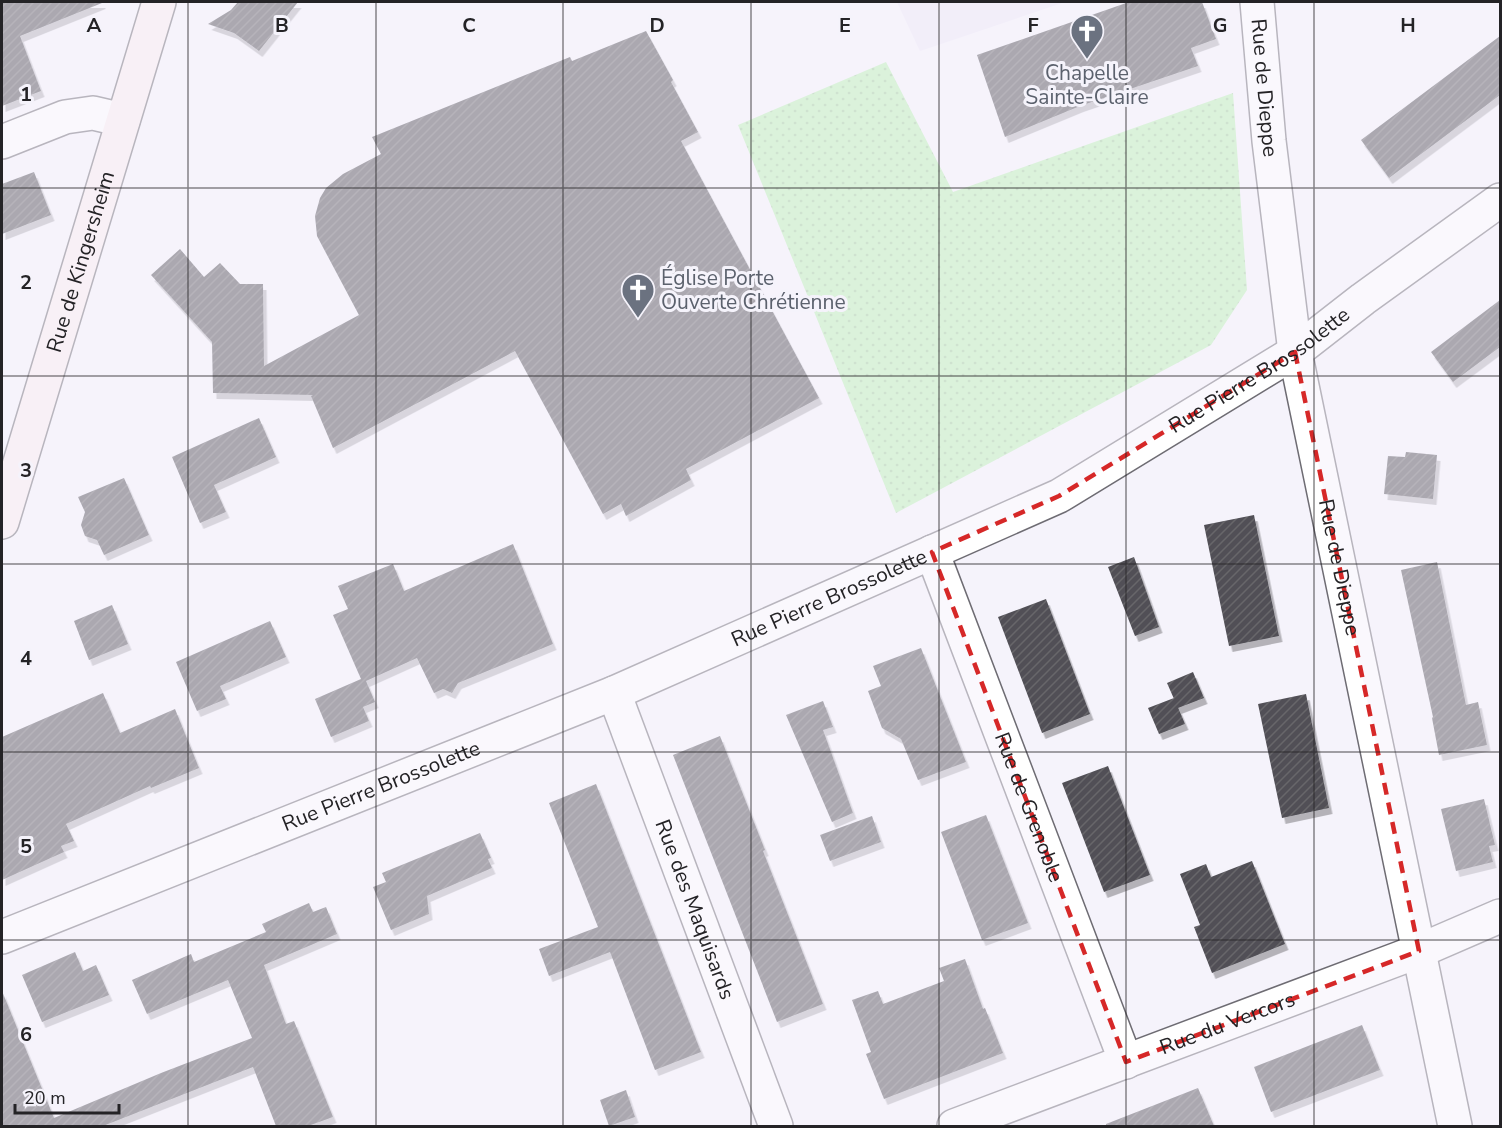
<svg xmlns="http://www.w3.org/2000/svg" width="1502" height="1128" font-family="'Nunito Sans',sans-serif">
  <style>
    .built { fill: #ede8f7 }
    .park { fill: url(#park-dots) }
    .building { fill: url(#building-hatch); filter: url(#shadow) }
    .lines { fill: none; stroke-linecap: round; stroke-linejoin: round }
    .minor-casing { stroke: #6e6c73; stroke-width: 36 }
    .secondary-casing { stroke: #6e6c73; stroke-width: 36 }
    .minor { stroke: #fff; stroke-width: 33 }
    .secondary { stroke: #fbeeef; stroke-width: 33 }
    .marked { fill: none; stroke: #d62828; stroke-width: 4.5; stroke-dasharray: 12 8; stroke-linejoin: round }
    .grid { fill: none; stroke: #242326; stroke-width: 1.5; stroke-opacity: 0.55 }
    .labels { text-anchor: middle; dominant-baseline: central; stroke-width: 6; stroke-linejoin: round; paint-order: stroke }
    .worship-label { font-size: 21px; fill: #5b616d; stroke: #f5f3fb }
    .street-label { font-size: 21px; fill: #242326; stroke: #f5f3fb }
    .grid-label { font-size: 20px; text-anchor: middle; font-weight: bold; fill: #242326; stroke: #f5f3fb; stroke-width: 6; stroke-linejoin: round; paint-order: stroke }
  </style>
  <defs>
    <pattern id="park-dots" width="8" height="8" patternUnits="userSpaceOnUse" patternTransform="scale(1.5)"><rect width="8" height="8" fill="#bbf2b4"/><path d="M2 2h.1M6 6h.1" fill="none" stroke="#a1cf9b" stroke-width="1.8" stroke-linecap="round"/></pattern>
    <pattern id="building-hatch" width="6" height="6" patternUnits="userSpaceOnUse" patternTransform="scale(1.5)"><rect width="6" height="6" fill="#515056"/><path d="M-1 1l2-2M0 6l6-6M5 7l2-2" fill="none" stroke="#67666b"/></pattern>
    <filter id="shadow"><feDropShadow dx="3.5" dy="6" stdDeviation="0" flood-color="#0004"/></filter>
  </defs>
  <rect width="100%" height="100%" fill="#f5f3fb"/>
  <!-- built -->
  <path class="built" d="M897 2H1065L920 51Z"/>
  <!-- park -->
  <path class="park" d="M886 62 953 192 1233 93 1247 290 1211 345 896 513 738 125Z"/>
  <!-- building -->
  <path class="building" d="M2 2H102V3L20 36 41 91 2 106Z
    M238 2H298L259 51 234 33 208 24 231 10Z
    M1129 2H1202L1216 39 1191 48 1198 66 1080 106 1005 137 977 55Z
    M646 31 673 80 671 82 698 132 681 141 819 398 686 469 691 480 626 516 621 504 603 514 515 351 333 448 311 396 313 395 213 393 212 342 151 275 180 249 204 277 220 263 240 284H263L264 366 359 315 317 236 315 216 320 198 326 188 343 174 381 154 372 137 570 57 572 61Z
    M1500 36V95L1389 178 1361 140Z
    M34 172 51 215 2 234V184Z
    M1500 300V347L1453 382 1431 352Z
    M259 418 276 457 214 485 226 512 200 523 172 457Z
    M1406 452 1437 455 1433 499 1384 494 1388 456 1405 457Z
    M124 478 149 535 104 555 97 540 85 536 81 525 85 512 78 497Z
    M1254 515 1279 636 1229 646 1204 525Z
    M513 544 553 644 458 683 452 693 443 689 434 693 417 658 366 681 375 702 363 707 369 721 331 737 315 699 361 679 333 615 348 609 338 586 393 564 404 591Z
    M1134 557 1159 627 1135 636 1108 567Z
    M1437 562 1466 705 1478 702 1487 745 1439 755 1432 718 1433 717 1401 570Z
    M1046 599 1090 714 1042 733 998 617Z
    M112 605 128 644 89 660 74 621Z
    M270 621 286 657 220 686 226 699 197 711 176 662Z
    M921 648 966 762 918 780 901 739 882 728 868 691 881 686 873 666Z
    M1193 672 1204 698 1178 708 1167 683Z
    M103 693 120 733 175 709 199 768 151 788 150 786 66 824 74 841 61 846 64 852 2 880V737Z
    M1306 694 1329 808 1282 818 1258 704Z
    M1174 698 1185 724 1159 734 1148 708Z
    M823 701 833 727 823 730 853 813 832 822 786 715Z
    M720 736 765 850 763 851 823 1004 777 1022 673 755Z
    M1108 766 1150 875 1104 892 1062 783Z
    M596 784 701 1052 655 1070 610 952 549 976 539 949 598 927 549 803Z
    M1484 799 1495 845 1489 846 1493 862 1456 871 1441 809Z
    M986 815 1028 923 982 940 941 832Z
    M872 816 881 842 830 861 820 835Z
    M480 833 491 858 488 859 492 868 427 896 429 914 391 930 373 887 386 882 382 873Z
    M1252 861 1285 944 1212 973 1194 927 1200 925 1180 874 1206 864 1211 877Z
    M309 903 313 912 326 907 337 934 264 965 286 1024 294 1021 333 1117 308 1126H276L253 1067 103 1126H2V991L54 1118 161 1073 252 1038 228 980 147 1014 132 980 191 954 194 962 266 932 262 924Z
    M75 952 83 971 96 965 109 995 42 1022 22 975Z
    M965 959 983 1009 985 1008 1003 1053 884 1099 866 1054 871 1052 852 1000 878 991 883 1004 944 981 939 968Z
    M1362 1025 1380 1070 1271 1112 1254 1067Z
    M1198 1088 1214 1126H1106V1124Z
    M626 1090 635 1117 609 1126 600 1100Z"/>
  <g class="lines">
    <!-- minor casing -->
    <g class="minor-casing">
      <g id="minor">
        <path id="s1" d="M1257 2 1269 141 1295 352 1455 1126"/>
        <path d="M2 142 65 117 93 113 123 120"/>
        <path id="s2" d="M932 552 1126 1062"/>
        <path id="s3" d="M614 693 776 1126"/>
        <path id="s4" d="M2 937 614 693 1059 496 1295 352 1363 299 1500 200"/>
        <path id="s5" d="M954 1126 1419 951 1500 916"/>
      </g>
    </g>
    <!-- secondary casing -->
    <g class="secondary-casing">
      <g id="secondary">
        <path id="s6" d="M2 522 159 2"/>
      </g>
    </g>
    <!-- minor -->
    <use href="#minor" class="minor"/>
    <!-- secondary -->
    <use href="#secondary" class="secondary"/>
  </g>
  <!-- marked area -->
  <path d="M0 0H1502V1128H0ZM1295 352 1419 951 1126 1062 932 552 1059 496Z" fill="#f5f3fb" fill-opacity=".55" fill-rule="evenodd"/>
  <path class="marked" d="M1295 352 1419 951 1126 1062 932 552 1059 496Z"/>
  <!-- grid -->
  <path class="grid" d="M188 2V1126M376 2V1126M563 2V1126M751 2V1126M939 2V1126M1126 2V1126M1314 2V1126M2 188H1500M2 376H1500M2 564H1500M2 752H1500M2 940H1500"/>
  <!-- icons -->
  <defs>
    <g id="church-pin" transform="scale(1.725)"><path d="M0 17L-7.5 6A9.5 9.5 0 1 1 7.5 6Z" fill="#6b7280" stroke="#f5f3fb"/><path d="M-1.2-6h2.4v3.5h3.3v2.4h-3.3V6h-2.4V-.1h-3.3v-2.4h3.3Z" fill="#fff"/></g>
  </defs>
  <g fill-rule="evenodd">
    <use href="#church-pin" x="1087" y="31"/>
    <use href="#church-pin" x="638" y="290"/>
  </g>
  <g class="labels">
    <!-- worship labels -->
    <g class="worship-label">
      <text x="1087" y="73">Chapelle<tspan x="1087" dy="24">Sainte-Claire</tspan></text>
      <text x="661" y="278" text-anchor="start">Église Porte<tspan x="661" dy="24">Ouverte Chrétienne</tspan></text>
    </g>
    <!-- street labels -->
    <g class="street-label">
      <text stroke="none"><textPath href="#s1" startOffset="86">Rue de Dieppe</textPath></text>
      <text stroke="none"><textPath href="#s6" startOffset="272">Rue de Kingersheim</textPath></text>
      <text stroke="none"><textPath href="#s4" startOffset="1382">Rue Pierre Brossolette</textPath></text>
      <text stroke="none"><textPath href="#s1" startOffset="572">Rue de Dieppe</textPath></text>
      <text stroke="none"><textPath href="#s4" startOffset="894">Rue Pierre Brossolette</textPath></text>
      <text stroke="none"><textPath href="#s4" startOffset="408">Rue Pierre Brossolette</textPath></text>
      <text stroke="none"><textPath href="#s2" startOffset="273">Rue de Grenoble</textPath></text>
      <text stroke="none"><textPath href="#s3" startOffset="231">Rue des Maquisards</textPath></text>
      <text stroke="none"><textPath href="#s5" startOffset="292">Rue du Vercors</textPath></text>
    </g>
  </g>
  <g class="grid-label">
    <text x="94" y="32">A</text>
    <text x="282" y="32">B</text>
    <text x="469" y="32">C</text>
    <text x="657" y="32">D</text>
    <text x="845" y="32">E</text>
    <text x="1033" y="32">F</text>
    <text x="1220" y="32">G</text>
    <text x="1408" y="32">H</text>
    <text x="26" y="101">1</text>
    <text x="26" y="289">2</text>
    <text x="26" y="477">3</text>
    <text x="26" y="665">4</text>
    <text x="26" y="853">5</text>
    <text x="26" y="1041">6</text>
  </g>
  <!-- border -->
  <rect width="1502" height="1128" fill="none" stroke="#242326" stroke-width="6"/>
  <!-- scale -->
  <path d="M15 1104v9h104v-9" fill="none" stroke="#242326" stroke-width="3"/>
  <text x="24" y="1104" font-size="18" fill="#242326" stroke="#f5f3fb" stroke-width="4.5" paint-order="stroke">20 m</text>
</svg>
